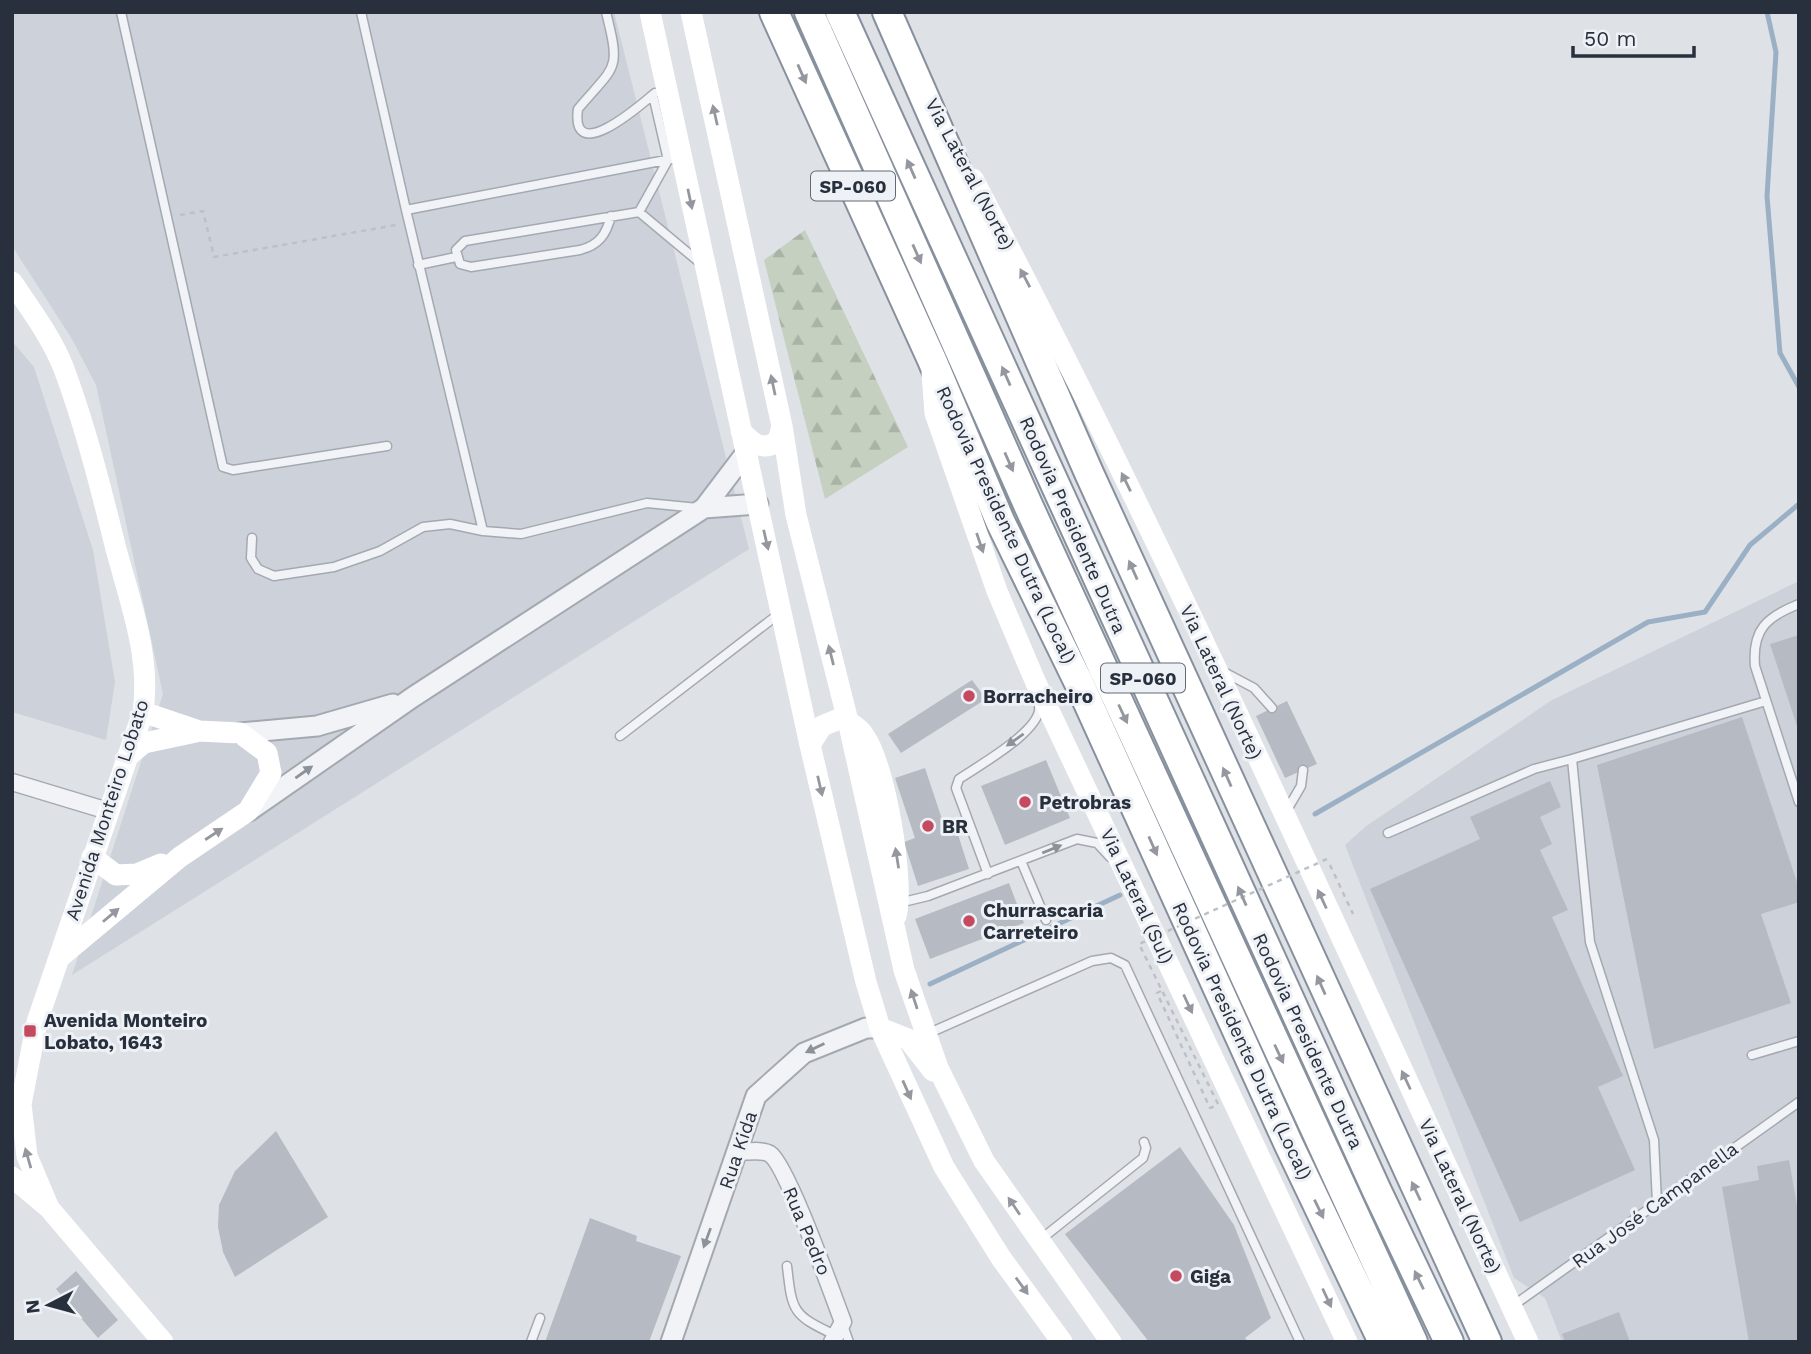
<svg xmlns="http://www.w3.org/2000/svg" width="1811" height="1354" font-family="'Work Sans',sans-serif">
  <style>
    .built { fill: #cdd1d9 }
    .forest { fill: url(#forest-firs) }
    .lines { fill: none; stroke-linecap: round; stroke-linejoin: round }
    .stream { stroke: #9bb0c5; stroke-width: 5 }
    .building { fill: #b6bbc3 }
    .service-casing { stroke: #a4a9b1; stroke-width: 11 }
    .minor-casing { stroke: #a4a9b1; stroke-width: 19 }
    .tertiary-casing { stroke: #a4a9b1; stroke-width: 23 }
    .motorway-casing { stroke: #87909d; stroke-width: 32 }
    .path { stroke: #bdc0c6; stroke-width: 2.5; stroke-dasharray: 5 5; stroke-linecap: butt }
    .service { stroke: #f1f3f6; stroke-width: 8 }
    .minor { stroke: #f1f3f6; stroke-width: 16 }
    .tertiary { stroke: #f1f3f6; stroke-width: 19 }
    .secondary { stroke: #fff; stroke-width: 21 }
    .motorway { stroke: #fff; stroke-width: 28 }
    .path-bridge { stroke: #bdc0c6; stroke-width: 2.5; stroke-dasharray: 5 5; stroke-linecap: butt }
    .oneway { fill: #94989e }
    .oneway2 { fill: #8c929a }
    .poi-dot { fill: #c54a5f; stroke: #eef1f5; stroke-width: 2.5 }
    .labels { text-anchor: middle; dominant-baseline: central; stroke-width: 6; stroke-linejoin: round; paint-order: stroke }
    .shield { fill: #eef1f5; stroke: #636a74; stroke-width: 2 }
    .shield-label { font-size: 18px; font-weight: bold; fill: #28303d }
    .street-label { font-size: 19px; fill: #28303d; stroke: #eef1f5 }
    .poi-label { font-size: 19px; font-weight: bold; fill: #28303d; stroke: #eef1f5; text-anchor: start }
  </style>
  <defs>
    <pattern id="forest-firs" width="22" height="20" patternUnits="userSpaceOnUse" patternTransform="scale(1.75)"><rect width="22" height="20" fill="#c5d0c0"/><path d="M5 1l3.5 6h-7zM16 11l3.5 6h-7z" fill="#a9b3a6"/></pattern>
  </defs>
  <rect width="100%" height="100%" fill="#dee2e7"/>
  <!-- built -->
  <path class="built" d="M12 12H614L749 549 72 975 163 694 96 385 72 339 12 246Z
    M12 341 34 367 93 550 115 682 106 740 12 712Z
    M1799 581V1342H1562L1545 1298 1514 1278 1345 845 1365 827 1552 700Z"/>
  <!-- forest -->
  <path class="forest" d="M805 230 908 447 825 499 764 260Z"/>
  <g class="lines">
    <!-- stream -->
    <path class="stream" d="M1767 12 1776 52 1767 196 1780 353 1799 387
      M1315 814 1648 622 1705 612 1750 545 1799 504
      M930 984 1120 895"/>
  </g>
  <!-- building -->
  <path class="building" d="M1799 635V729H1798L1770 644Z
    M972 680 986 699 901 753 888 734Z
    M1287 701 1317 764 1285 778 1256 716Z
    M1742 717 1799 888V902L1761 914 1791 1003 1654 1049 1597 765Z
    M1046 760 1070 818 1005 845 981 786Z
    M925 768 945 828 955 825 969 869 918 886 904 842 915 838 895 778Z
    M1550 781 1561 807 1540 817 1552 844 1540 850 1568 910 1552 917 1623 1076 1598 1087 1635 1170 1520 1222 1370 889 1480 839 1470 817Z
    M1009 883 1024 923 930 959 915 919Z
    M276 1131 328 1217 235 1277 223 1252 218 1227 219 1205 235 1171Z
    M1180 1147 1234 1225 1271 1318 1245 1338 1248 1342H1149L1065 1234Z
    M1789 1160 1799 1217V1342H1749L1722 1187 1759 1180 1757 1166Z
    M590 1218 637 1236 636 1241 681 1256 649 1342H545Z
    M76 1271 118 1320 98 1338 56 1289Z
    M1619 1312 1630 1342H1565L1562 1334Z"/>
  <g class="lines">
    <!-- service casing -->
    <g class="service-casing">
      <path id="service" d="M121 12 223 467 233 470 387 446
        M361 12 406 210 671 159
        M606 12C621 72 616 64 578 109 570 168 643 103 655 93
        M406 210 483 531
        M639 212 699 262
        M611 216C606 235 599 245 580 250L471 267 460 264 456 250 465 241 639 212 668 160 653 95
        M418 265 456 257
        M252 538 251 558 258 569 274 576 334 567 380 551 423 527 450 524 483 531 521 534 647 503 698 508
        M1799 604C1766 617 1752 630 1755 666L1799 802
        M1222 671 1254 688 1272 708
        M620 736 780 613
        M1287 810 1301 786 1303 770
        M1388 833 1534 769 1572 759
        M1021 861 1046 920
        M988 874 956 788 959 779C978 766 1043 730 1039 706
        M899 903 928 896 1077 839 1097 843 1110 857
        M927 1034 1092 961 1111 958 1125 965 1300 1342
        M1752 1055 1799 1041
        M1657 1203 1654 1140 1590 942 1572 759 1766 701
        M1040 1240 1143 1158 1146 1148 1144 1142
        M787 1266C792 1311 792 1315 835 1335
        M1514 1305 1799 1102
        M843 1325 849 1342
        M531 1342 540 1318"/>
    </g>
    <!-- minor casing -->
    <g class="minor-casing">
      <path id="minor" d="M12 782 108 811
        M738 1152C747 1152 762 1149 770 1154 787 1165 833 1296 843 1322L832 1342"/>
    </g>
    <!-- tertiary casing -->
    <g class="tertiary-casing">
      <path id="tertiary" d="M704 508 758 504
        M240 733 317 726 393 704
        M249 811 413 697 704 508 745 454
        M671 1342 756 1096 804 1053 866 1028H880"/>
    </g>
    <!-- motorway casing -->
    <g class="motorway-casing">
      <path id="motorway" d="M774 12 932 360 1000 521 1079 683 1289 1145 1383 1342
        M809 12 1029 507 1413 1342
        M840 12 1377 1191 1449 1342
        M887 12 1089 473 1487 1342"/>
    </g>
    <!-- path -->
    <path class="path" d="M180 215 203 211 214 257 396 225
      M1330 865 1353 914
      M1161 991 1157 993 1210 1108 1215 1106"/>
    <!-- service -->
    <use href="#service" class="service"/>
    <!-- minor -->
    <use href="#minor" class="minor"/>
    <!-- tertiary -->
    <use href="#tertiary" class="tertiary"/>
    <!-- secondary -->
    <path class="secondary" d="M650 12 810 745 866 982 880 1028 944 1167 1001 1258 1062 1342
      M691 12 782 426 796 515 848 721 904 970 938 1068 984 1161 1111 1342
      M973 179C1174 559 1347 953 1528 1342
      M12 282C31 310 52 338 64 369 86 428 101 489 116 549 130 602 151 656 143 712L37 1022 21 1104 27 1156 49 1208
      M932 373 935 413 997 591 1036 683 1347 1342
      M741 431C752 443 762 452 778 441L782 426
      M810 745 822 726 839 719C850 722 859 727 865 737 885 765 905 882 896 916
      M127 757 144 743 196 732
      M92 857 116 875 137 874 161 864
      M59 958 180 857 248 811 271 773 267 753 240 733 199 731 143 712
      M880 1028 908 1039 933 1071
      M12 1177 49 1208 163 1342"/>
    <!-- motorway -->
    <use href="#motorway" class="motorway"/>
    <!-- path-bridge -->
    <path class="path-bridge" d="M1218 1104 1139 944 1327 859"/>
  </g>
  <!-- one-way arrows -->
  <defs><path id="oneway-solid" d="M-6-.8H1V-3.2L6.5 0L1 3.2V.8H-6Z" transform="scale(1.75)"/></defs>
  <g class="oneway">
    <use href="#oneway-solid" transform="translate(802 74) rotate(66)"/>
    <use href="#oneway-solid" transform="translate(715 115) rotate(-103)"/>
    <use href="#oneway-solid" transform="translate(911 169) rotate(-114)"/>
    <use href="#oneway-solid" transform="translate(690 199) rotate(78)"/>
    <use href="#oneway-solid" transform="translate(917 254) rotate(66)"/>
    <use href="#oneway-solid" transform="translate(1025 278) rotate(-118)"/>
    <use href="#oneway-solid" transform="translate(1006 376) rotate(-114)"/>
    <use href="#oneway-solid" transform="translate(773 385) rotate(-102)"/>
    <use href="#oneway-solid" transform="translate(1009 462) rotate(66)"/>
    <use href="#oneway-solid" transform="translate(1126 482) rotate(-116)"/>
    <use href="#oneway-solid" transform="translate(766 540) rotate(77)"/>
    <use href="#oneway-solid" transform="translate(980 543) rotate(71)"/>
    <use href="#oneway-solid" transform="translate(1133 570) rotate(-114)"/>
    <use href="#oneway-solid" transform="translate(831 655) rotate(-104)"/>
    <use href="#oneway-solid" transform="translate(1123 714) rotate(65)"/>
    <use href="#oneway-solid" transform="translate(1227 777) rotate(-114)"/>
    <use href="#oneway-solid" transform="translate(820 786) rotate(77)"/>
    <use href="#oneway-solid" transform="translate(214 834) rotate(-33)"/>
    <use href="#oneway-solid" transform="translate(1153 846) rotate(66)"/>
    <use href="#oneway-solid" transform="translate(897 858) rotate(-99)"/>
    <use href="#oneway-solid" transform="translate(1242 896) rotate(-114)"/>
    <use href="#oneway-solid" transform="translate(1322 899) rotate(-115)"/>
    <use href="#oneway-solid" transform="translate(111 915) rotate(-40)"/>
    <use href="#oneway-solid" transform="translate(1321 985) rotate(-114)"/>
    <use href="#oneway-solid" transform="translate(914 999) rotate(-108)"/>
    <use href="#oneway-solid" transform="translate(1188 1004) rotate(65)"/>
    <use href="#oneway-solid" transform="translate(1279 1054) rotate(65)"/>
    <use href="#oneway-solid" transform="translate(1406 1080) rotate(-115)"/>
    <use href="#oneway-solid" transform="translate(907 1090) rotate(66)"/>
    <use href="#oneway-solid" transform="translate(28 1158) rotate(-106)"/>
    <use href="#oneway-solid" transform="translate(1416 1191) rotate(-115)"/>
    <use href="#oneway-solid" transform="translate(1014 1206) rotate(-124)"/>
    <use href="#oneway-solid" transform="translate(1319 1209) rotate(64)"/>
    <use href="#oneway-solid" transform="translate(1419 1280) rotate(-116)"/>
    <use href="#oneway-solid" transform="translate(1022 1286) rotate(54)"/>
    <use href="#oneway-solid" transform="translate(1327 1298) rotate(65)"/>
  </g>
  <g class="oneway2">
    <use href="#oneway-solid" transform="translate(1015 740) rotate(145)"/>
    <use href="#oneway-solid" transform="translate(304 772) rotate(-35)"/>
    <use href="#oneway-solid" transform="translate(1052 849) rotate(-22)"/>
    <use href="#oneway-solid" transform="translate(815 1048) rotate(154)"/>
    <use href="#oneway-solid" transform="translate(707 1238) rotate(110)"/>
  </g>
  <!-- markers -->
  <g class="poi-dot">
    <circle cx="969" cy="696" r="7"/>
    <circle cx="1025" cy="802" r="7"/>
    <circle cx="928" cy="826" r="7"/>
    <circle cx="969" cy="921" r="7"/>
    <rect x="23" y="1024" width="14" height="14" rx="3.5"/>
    <circle cx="1176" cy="1276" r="7"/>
  </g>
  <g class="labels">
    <!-- shield labels -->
    <g class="shield">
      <rect x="811" y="171.5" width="84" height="29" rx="5"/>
      <rect x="1101" y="663.5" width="84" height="29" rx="5"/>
    </g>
    <g class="shield-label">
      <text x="853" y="186">SP-060</text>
      <text x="1143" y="678">SP-060</text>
    </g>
    <!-- street labels -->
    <g class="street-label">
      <text transform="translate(970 174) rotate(62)">Via Lateral (Norte)</text>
      <text transform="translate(1006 525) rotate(65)">Rodovia Presidente Dutra (Local)</text>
      <text transform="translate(1073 525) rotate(66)">Rodovia Presidente Dutra</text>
      <text transform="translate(1221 682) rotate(65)">Via Lateral (Norte)</text>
      <text transform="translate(107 810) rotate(-72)">Avenida Monteiro Lobato</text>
      <text transform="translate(1137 896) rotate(65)">Via Lateral (Sul)</text>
      <text transform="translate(1242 1041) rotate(65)">Rodovia Presidente Dutra (Local)</text>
      <text transform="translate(1308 1041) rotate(65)">Rodovia Presidente Dutra</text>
      <text transform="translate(738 1150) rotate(-71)">Rua Kida</text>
      <text transform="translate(1460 1196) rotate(65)">Via Lateral (Norte)</text>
      <text transform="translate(1655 1205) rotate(-36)">Rua José Campanella</text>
      <text transform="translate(807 1231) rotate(67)">Rua Pedro</text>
    </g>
    <!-- poi labels -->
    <g class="poi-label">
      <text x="983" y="696">Borracheiro</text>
      <text x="1039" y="802">Petrobras</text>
      <text x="942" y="826">BR</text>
      <text x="983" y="910">Churrascaria<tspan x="983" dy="22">Carreteiro</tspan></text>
      <text x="44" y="1020">Avenida Monteiro<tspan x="44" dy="22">Lobato, 1643</tspan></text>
      <text x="1190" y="1276">Giga</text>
    </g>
  </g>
  <!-- border -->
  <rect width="1811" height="1354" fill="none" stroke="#28303d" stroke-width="28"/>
  <!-- north arrow -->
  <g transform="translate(49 1305) rotate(264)" stroke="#eef1f5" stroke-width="5" paint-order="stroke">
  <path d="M0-5L12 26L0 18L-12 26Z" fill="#28303d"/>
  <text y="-10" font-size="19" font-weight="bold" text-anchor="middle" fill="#28303d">N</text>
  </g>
  <!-- scale -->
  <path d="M1573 46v10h121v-10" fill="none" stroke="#28303d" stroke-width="3.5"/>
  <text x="1584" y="46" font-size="21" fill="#28303d" stroke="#eef1f5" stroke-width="5" paint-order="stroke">50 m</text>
</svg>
